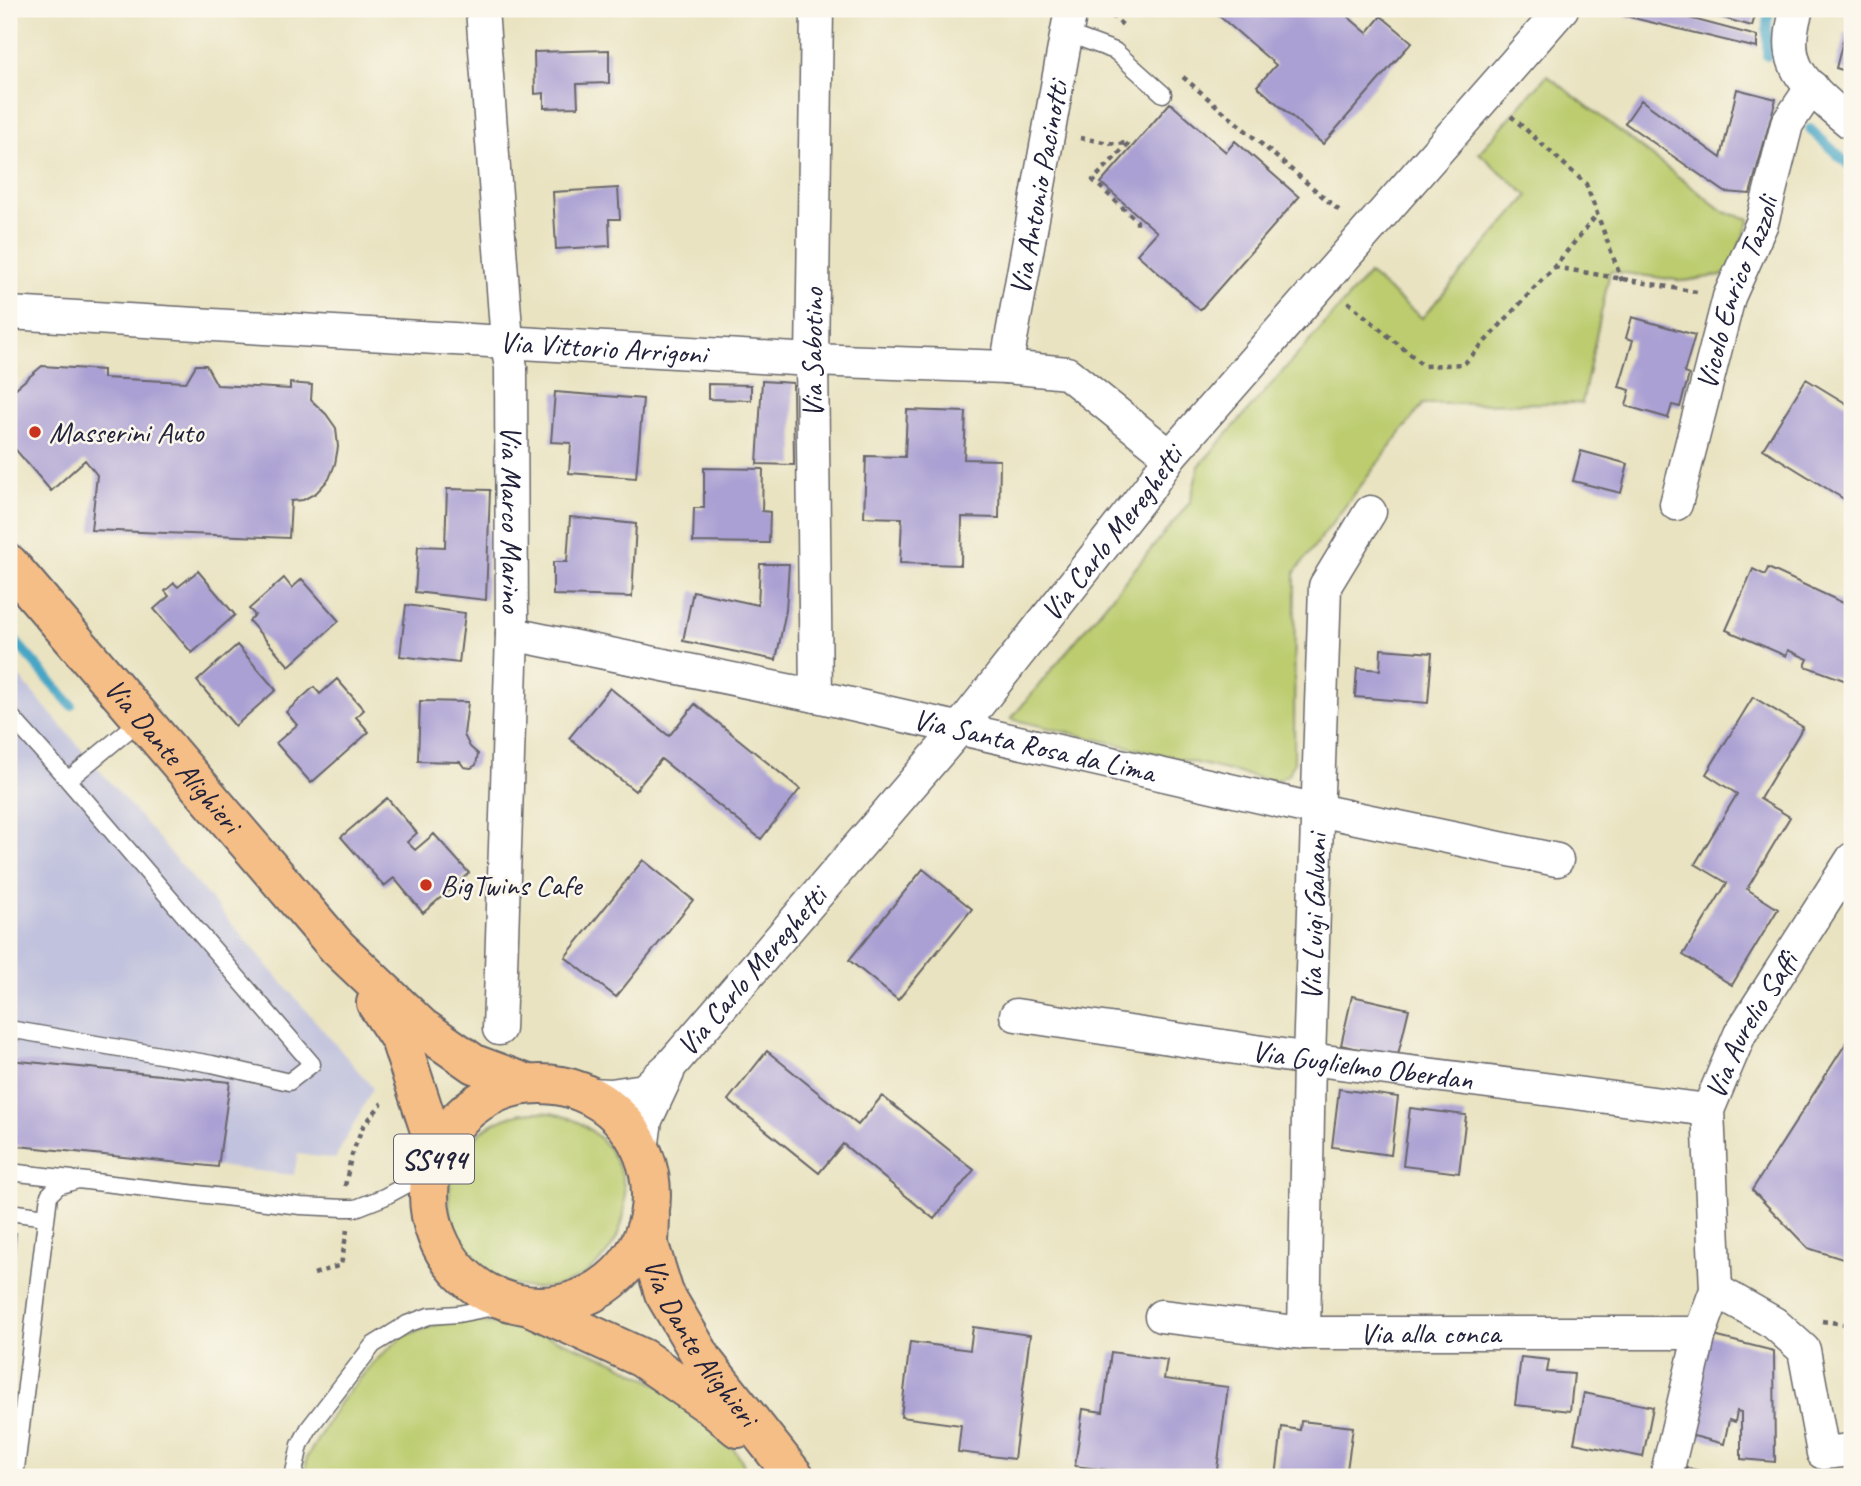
<svg xmlns="http://www.w3.org/2000/svg" width="1861" height="1486" font-family="Caveat,sans-serif">
  <style>
    .industrial { fill: #c1c2dd }
    .green { fill: #bccc6e; stroke: #6f7754; stroke-width: 2 }
    .lines { fill: none; stroke-linecap: round; stroke-linejoin: round }
    .stream { stroke: #46a6c5; stroke-width: 10 }
    .building { fill: #aba0d3 }
    .lane-casing { stroke: #68666a; stroke-width: 19 }
    .street-casing { stroke: #68666a; stroke-width: 35 }
    .primary-casing { stroke: #68666a; stroke-width: 42 }
    .path { stroke: #68666a; stroke-width: 4.5; stroke-dasharray: 5 5; stroke-linecap: butt }
    .lane { stroke: #fff; stroke-width: 16 }
    .street { stroke: #fff; stroke-width: 32 }
    .primary { stroke: #f6be87; stroke-width: 38 }
    .poi-dot { fill: #c8321e; stroke: #fbf7ec; stroke-width: 2.5 }
    .labels { text-anchor: middle; dominant-baseline: central; stroke-width: 5; stroke-linejoin: round; paint-order: stroke }
    .shield { fill: #fbf7ec; stroke: #636270; stroke-width: 2 }
    .shield-label { font-size: 28px; font-weight: bold; fill: #22223b }
    .street-label { font-size: 30px; fill: #22223b; stroke: #fbf7ec }
    .poi-label { font-size: 30px; fill: #22223b; stroke: #fbf7ec; text-anchor: start }
  </style>
  <rect width="100%" height="100%" fill="#fbf7ec"/>
  <filter id="ink" filterUnits="userSpaceOnUse"><feTurbulence type="fractalNoise" baseFrequency=".0143" numOctaves="2"/><feDisplacementMap in="SourceGraphic" scale="14" xChannelSelector="R" yChannelSelector="G"/><feConvolveMatrix kernelMatrix="1 2 1 2 8 2 1 2 1" color-interpolation-filters="sRGB"/></filter>
  <filter id="wash" filterUnits="userSpaceOnUse"><feTurbulence type="fractalNoise" baseFrequency=".00686" numOctaves="4" result="noise"/><feDisplacementMap in="SourceGraphic" scale="28" xChannelSelector="R" yChannelSelector="G"/><feGaussianBlur stdDeviation="1.57" result="paint"/><feColorMatrix in="noise" values="0 0 0 0 0 0 0 0 0 0 0 0 0 0 0 0 0 1.4 0 .05"/><feComposite in="paint" operator="in"/></filter>
  <g filter="url(#wash)">
    <rect width="100%" height="100%" fill="#e9e3c1"/>
    <!-- industrial -->
    <path class="industrial" d="M9 665 373 1088 335 1159 298 1154 294 1175 9 1143Z"/>
    <!-- green -->
    <path class="green" d="M1547 75 1724 212 1750 219 1729 274 1684 281 1610 271 1582 403 1423 404 1295 572 1294 762 1289 774 1278 780 1264 779 1011 719 1190 502 1199 466 1369 274 1422 318 1528 196 1479 153Z
      M449 1200a88 88 0 1 1 176 0a88 88 0 1 1-176 0Z
      M455 1319 524 1327 613 1361 670 1391 731 1445 742 1461 748 1477H305L307 1457 340 1402 373 1363 403 1336Z"/>
    <g class="lines">
      <!-- stream -->
      <path class="stream" d="M1767 56V22L1770 9
        M1810 129 1852 168
        M9 634 71 705"/>
    </g>
    <g id="blocks">
      <!-- building -->
      <path class="building" d="M1211 9H1339L1367 33 1381 16 1412 42 1323 144 1257 86 1276 65Z
        M1596 9H1655L1757 36V48Z
        M1703 9H1757L1752 26 1701 12Z
        M1845 33 1852 35V73L1836 68Z
        M609 50V83L577 84 578 107 544 108V93L535 94 534 52Z
        M1737 89 1776 99 1750 194 1725 192 1625 123 1641 100 1721 158Z
        M1170 103 1226 152 1235 141 1299 197 1200 310 1137 254 1157 232 1101 183Z
        M618 188 620 219H609L610 246 556 249 553 192Z
        M1632 317 1695 335 1684 373 1689 375 1680 407 1672 405 1668 418 1626 406 1630 390 1619 387 1633 340 1626 338Z
        M196 365H206L217 385 290 389V383L312 385 311 400 326 414 336 428 338 447 335 464 329 479 316 493 303 500 291 501 289 538 91 530 97 475 85 460 51 491 9 442V394L42 366 103 370V378L186 382Z
        M1806 379 1852 407V504L1763 449Z
        M762 381 793 383 794 465 757 464Z
        M708 384 751 385V400L708 399Z
        M555 392 643 399 636 478 569 473 571 443 551 442Z
        M907 410 966 412 964 459 1000 460 999 518 962 517 961 565 900 563 902 518 864 517 866 456 905 457Z
        M1581 451 1628 464 1621 493 1573 481Z
        M704 468 763 469 762 511 770 512 769 543 693 542 694 508H704Z
        M447 489 490 490 486 600 415 592 418 546 445 547Z
        M570 517 636 524 632 597 553 595V562H567Z
        M760 564H789L786 610 776 660 683 641 693 591 758 605Z
        M1768 568 1852 607V683L1805 666 1808 659 1788 650 1786 656 1726 630 1753 569 1765 575Z
        M198 571 235 615 192 653 154 609 169 596 165 591 174 583 178 587Z
        M284 578 292 588 302 579 339 621 289 666 249 621 255 615 249 609Z
        M406 605 465 613 459 663 400 656Z
        M237 645 276 690 235 726 197 681Z
        M1381 649 1432 653 1428 703 1355 697 1357 668 1380 670Z
        M337 679 364 710 356 717 369 732 311 783 276 743 297 725 286 712 314 687 320 694Z
        M610 688 669 736 695 704 800 789 761 839 661 759 635 791 569 738Z
        M1753 697 1803 727 1760 799 1790 817 1747 889 1778 909 1732 985 1683 955 1727 883 1695 864 1737 794 1706 774Z
        M420 701 468 702 464 735 470 747 478 754 476 765 471 768 464 767 460 762 418 761Z
        M387 798 417 833 407 842 415 850 434 834 469 873 423 913 394 878 384 886 341 837Z
        M643 860 693 900 616 997 565 957Z
        M923 869 972 909 898 1000 849 960Z
        M1352 996 1409 1009 1397 1059 1341 1045Z
        M1852 1034V1262L1808 1248 1752 1190Z
        M767 1051 858 1125 882 1096 974 1170 934 1219 843 1144 819 1173 728 1100Z
        M9 1060 230 1082 218 1167 9 1145Z
        M1339 1089 1398 1097 1391 1155 1332 1147Z
        M1410 1108 1466 1115 1459 1173 1403 1166Z
        M9 1233H16L11 1287 9 1286Z
        M973 1327 1030 1335 1014 1459 958 1452 961 1425 901 1417 910 1342 970 1350Z
        M1710 1335 1774 1351 1775 1462 1741 1459V1412L1737 1411 1735 1422 1729 1420 1724 1444 1686 1434Z
        M1111 1352 1167 1360 1164 1379 1228 1387 1216 1477H1163L1075 1466 1083 1409 1103 1412Z
        M1521 1357 1549 1360 1547 1372 1574 1374 1570 1411 1515 1405Z
        M1584 1393 1653 1407 1643 1457 1574 1443Z
        M1301 1421 1353 1427 1346 1477H1276L1282 1427 1300 1430Z
        M1687 1468 1726 1476V1477H1686Z"/>
    </g>
  </g>
  <g filter="url(#ink)">
    <use href="#blocks" fill-opacity="0" stroke="#68666a" stroke-width="2"/>
    <g class="lines">
      <!-- lane casing -->
      <g class="lane-casing">
        <path id="lane" d="M1066 33 1115 51 1163 94
          M9 714 68 780 142 719
          M9 1029 212 1064 289 1082 312 1064 68 780
          M9 1172 72 1179
          M9 1212 46 1217
          M15 1477 49 1195 58 1186 78 1180 301 1206 345 1208H356L384 1197 430 1172
          M293 1477 300 1445 309 1428 373 1345 407 1324 429 1316 458 1314 510 1304"/>
      </g>
      <!-- street casing -->
      <g class="street-casing">
        <g id="street">
          <path id="s1" d="M482 9 507 342 511 368 512 634 499 1029"/>
          <path d="M1797 9C1792 25 1788 47 1795 64 1802 84 1836 111 1852 124"/>
          <path id="s2" d="M9 313 812 360 1006 367 1067 373 1170 456"/>
          <path id="s3" d="M1006 367 1071 9"/>
          <path id="s4" d="M1676 504 1729 297 1762 223 1787 124 1812 87"/>
          <path id="s5" d="M512 634 816 696 1318 810 1557 860"/>
          <path id="s6" d="M816 696 812 360 817 9"/>
          <path id="s7" d="M1016 1015 1309 1059 1708 1110"/>
          <path id="s8" d="M588 1094 611 1095 644 1090 672 1064 959 729 1149 488 1170 456 1562 9"/>
          <path d="M642 1150 646 1120 668 1073"/>
          <path d="M1716 1290 1774 1323 1804 1350 1823 1453 1852 1450"/>
          <path id="s9" d="M1161 1316 1304 1333H1700"/>
          <path id="s10" d="M1304 1333 1309 1059 1325 586 1370 512"/>
          <path id="s11" d="M1666 1477 1700 1333 1716 1290 1708 1110 1740 1034 1852 859"/>
        </g>
      </g>
      <!-- primary casing -->
      <g class="primary-casing">
        <g id="primary">
          <path id="s12" d="M9 564 337 947 421 1027 474 1064 528 1084"/>
          <path d="M376 1003 400 1039 437 1152"/>
          <circle cx="540" cy="1195" r="111"/>
          <path id="s13" d="M650 1216 649 1245 664 1293 705 1363 795 1477"/>
          <path d="M529 1306 642 1358 710 1405 738 1428"/>
        </g>
      </g>
      <!-- path -->
      <path class="path" d="M1102 11 1109 13 1126 28
        M1183 77 1341 212
        M1511 116 1586 184 1622 281
        M1080 138 1116 144 1129 143 1093 180 1137 221V229
        M1554 267 1697 292
        M1348 302 1424 366 1464 364 1554 267 1596 216
        M345 1186 351 1157 362 1128 382 1103
        M314 1274 341 1265 347 1230
        M1822 1321 1852 1325"/>
      <!-- lane -->
      <use href="#lane" class="lane"/>
      <!-- street -->
      <use href="#street" class="street"/>
      <!-- primary -->
      <use href="#primary" class="primary"/>
    </g>
  </g>
  <!-- markers -->
  <g class="poi-dot">
    <circle cx="35" cy="432" r="7"/>
    <circle cx="426" cy="885" r="7"/>
  </g>
  <g class="labels">
    <!-- shield labels -->
    <rect class="shield" x="394" y="1134.5" width="80" height="49" rx="5"/>
    <g class="shield-label">
      <text x="434" y="1159">SS494</text>
    </g>
    <!-- street labels -->
    <g class="street-label">
      <text stroke="none"><textPath href="#s3" startOffset="182">Via Antonio Pacinotti</textPath></text>
      <text stroke="none"><textPath href="#s4" startOffset="220">Vicolo Enrico Tazzoli</textPath></text>
      <text stroke="none"><textPath href="#s2" startOffset="595">Via Vittorio Arrigoni</textPath></text>
      <text stroke="none"><textPath href="#s6" startOffset="343">Via Sabotino</textPath></text>
      <text stroke="none"><textPath href="#s1" startOffset="511">Via Marco Marino</textPath></text>
      <text stroke="none"><textPath href="#s8" startOffset="784">Via Carlo Mereghetti</textPath></text>
      <text stroke="none"><textPath href="#s5" startOffset="534">Via Santa Rosa da Lima</textPath></text>
      <text stroke="none"><textPath href="#s12" startOffset="252">Via Dante Alighieri</textPath></text>
      <text stroke="none"><textPath href="#s10" startOffset="416">Via Luigi Galvani</textPath></text>
      <text stroke="none"><textPath href="#s8" startOffset="217">Via Carlo Mereghetti</textPath></text>
      <text stroke="none"><textPath href="#s11" startOffset="469">Via Aurelio Saffi</textPath></text>
      <text stroke="none"><textPath href="#s7" startOffset="350">Via Guglielmo Oberdan</textPath></text>
      <text stroke="none"><textPath href="#s9" startOffset="270">Via alla conca</textPath></text>
      <text stroke="none"><textPath href="#s13" startOffset="140">Via Dante Alighieri</textPath></text>
    </g>
    <!-- poi labels -->
    <g class="poi-label">
      <text x="49" y="432">Masserini Auto</text>
      <text x="440" y="885">BigTwins Cafe</text>
    </g>
  </g>
  <!-- margin -->
  <rect width="1861" height="1486" fill="none" stroke="#fbf7ec" stroke-width="35"/>
</svg>
